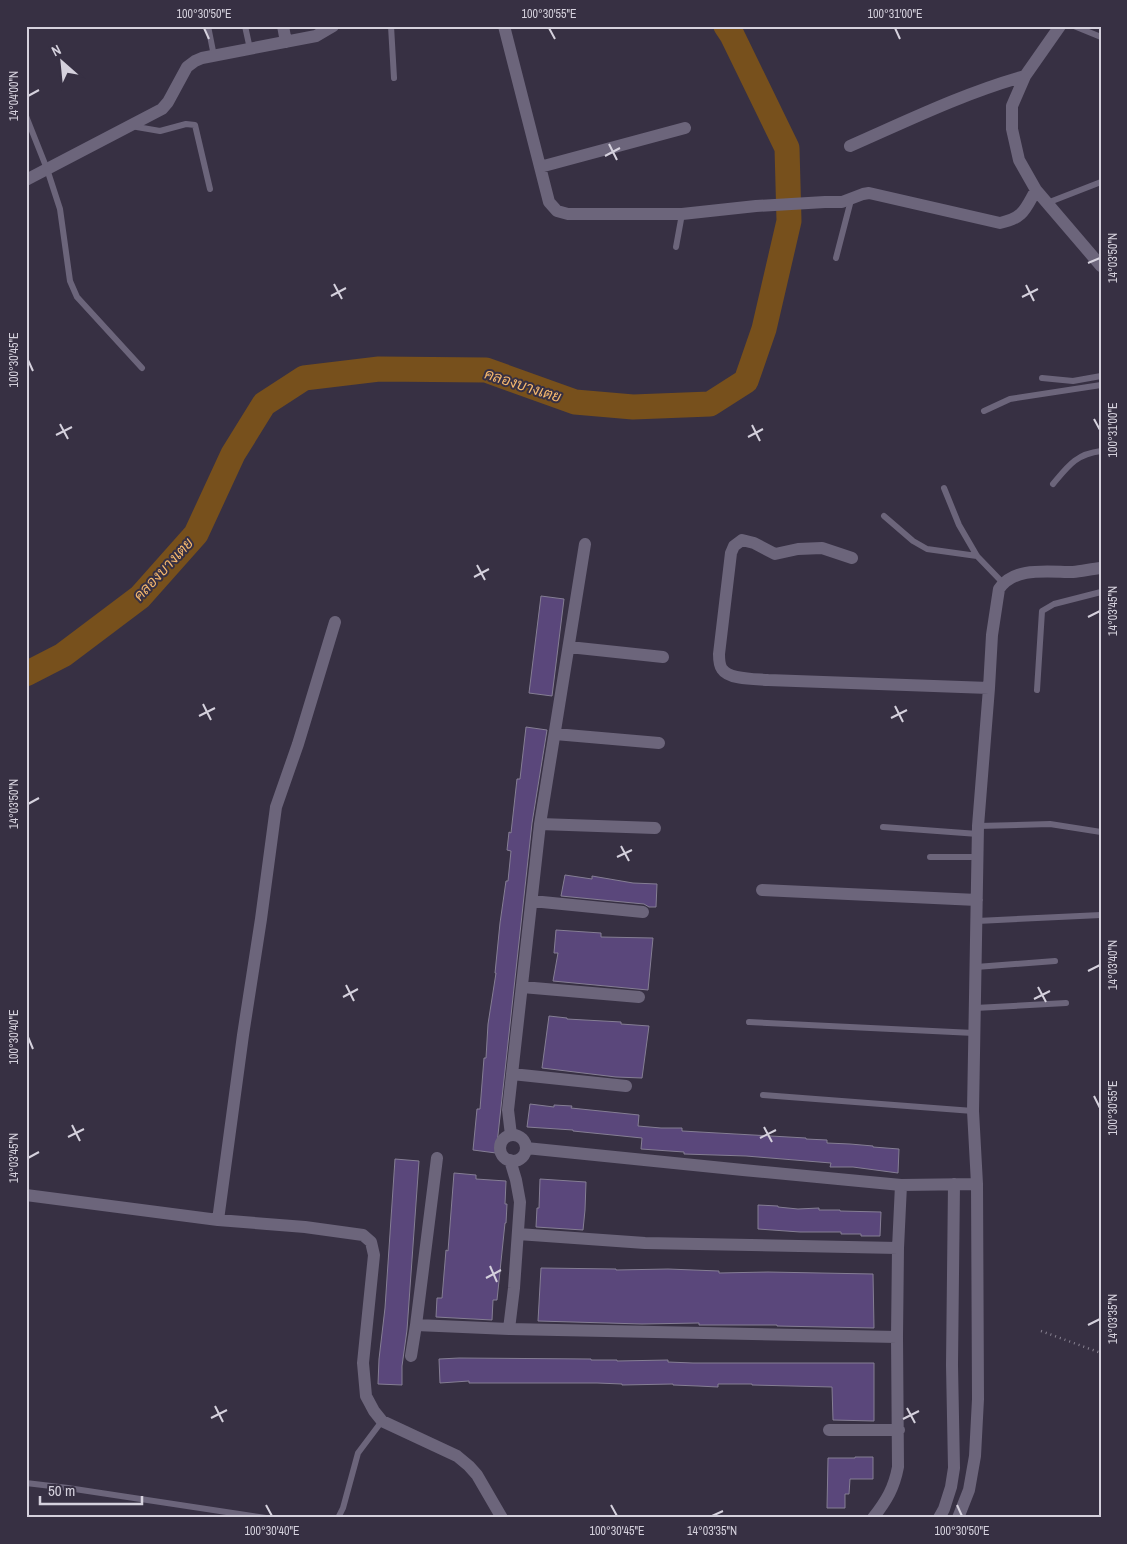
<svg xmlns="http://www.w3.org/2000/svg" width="1127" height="1544" font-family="'Archivo Narrow',Sarabun,sans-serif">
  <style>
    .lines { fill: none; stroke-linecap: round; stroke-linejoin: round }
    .river { stroke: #77501c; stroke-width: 25 }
    .building { fill: #5a477b; stroke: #857e94 }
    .path { stroke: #888291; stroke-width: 2.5; stroke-dasharray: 1 4; stroke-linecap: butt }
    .lane { stroke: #6c657b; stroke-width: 6 }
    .street { stroke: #6c657b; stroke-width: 12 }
    .ticks { fill: none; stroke: #d5d1dd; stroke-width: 2 }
    .labels { text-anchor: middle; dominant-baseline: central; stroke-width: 4; stroke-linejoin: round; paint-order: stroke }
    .water-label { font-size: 15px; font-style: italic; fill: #f3b66d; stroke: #373043 }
    .neatline { fill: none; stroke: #d5d1dd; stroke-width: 2 }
    .ticks-label { font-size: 12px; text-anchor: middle; fill: #d5d1dd }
  </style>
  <rect width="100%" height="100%" fill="#373043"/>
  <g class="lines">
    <!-- river -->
    <path class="river" d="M26 674 63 655 140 597 196 534 233 454 264 404 304 378 379 369 486 370 575 402 633 407 710 404 746 381 764 329 789 221 787 148 732 35 726 26"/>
  </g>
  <!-- building -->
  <path class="building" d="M541 596 564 599 552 696 529 693Z
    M526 727 547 730 532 823 496 1153 473 1150 477 1109H480L484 1058H486L488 1024 496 973H495L500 923 506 881H508L511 851 507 850 509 832 511 833 517 779H520Z
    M565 875 592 879V876L633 883 657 884 656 907H649L644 904 561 896Z
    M556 930 601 933V937L653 938 648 990 553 981 558 953H554Z
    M549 1016 567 1018V1019L621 1022V1024L649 1026 642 1078 616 1077 542 1068Z
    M530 1104 554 1107V1105L572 1106 571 1108 639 1115 638 1126 661 1128H682V1131L806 1138V1139L827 1140V1143L850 1144 873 1146V1147L899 1149 898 1173 853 1167H830L831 1163 746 1156 684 1154V1152L641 1149 642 1138 573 1131V1130L527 1127Z
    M395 1159 419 1161 407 1330 402 1366V1385L378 1384 379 1359 385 1308Z
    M454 1173 476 1175V1179L506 1181 505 1204H507L506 1223H505L497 1300H493L492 1320 436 1317 437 1298H442L446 1250 448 1251Z
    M540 1179 586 1182 585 1210 583 1230 536 1227 537 1208H539Z
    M758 1205 778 1206V1207L798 1209 819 1208V1210H840V1211L881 1212 880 1236H861V1234H841V1232H800L758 1229Z
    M541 1268 616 1269V1270L668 1269 719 1271V1273L768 1272 873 1274 874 1328 777 1326V1325H699V1323L642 1324 538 1321Z
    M459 1358 591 1359V1360H617V1361L668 1360V1362L693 1363H874V1421L833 1420 832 1387 752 1385V1384H718V1387L698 1386 673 1385V1384L622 1385V1384L597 1383H469V1381L440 1383 439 1359Z
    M855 1457H873V1479H850L849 1494H845V1508H827L828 1458H855Z"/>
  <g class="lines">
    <!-- path -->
    <path class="path" d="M1041 1331 1101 1353"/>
    <!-- lane -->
    <path class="lane" d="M208 26 214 56
      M245 26 250 49
      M391 26 394 78
      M1074 26 1101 37
      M26 116 47 169 60 209 70 281 77 297 142 368
      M131 126 160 131 186 124 195 125 210 189
      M1047 203 1101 182
      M676 247 682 214
      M836 258 851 200
      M1042 378 1073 381 1101 376
      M984 411 1010 399 1101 385
      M1053 484C1068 466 1076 454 1101 451
      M944 488 959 525 977 556 1003 583
      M884 516 913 541 927 549 977 556
      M1037 690 1042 611 1054 604 1101 592
      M978 826 1050 824 1101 832
      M883 827 978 834
      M930 857H978
      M977 921 1101 915
      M976 967 1055 961
      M975 1008 1066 1003
      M749 1022 974 1033
      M763 1095 973 1111
      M26 1483 68 1488 266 1518
      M338 1518 343 1508 358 1453 382 1421"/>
    <!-- street -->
    <path class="street" d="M283 26 286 42
      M504 26 549 202 557 211 568 214H682L756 206 825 202H842L863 194 869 193 1000 223C1024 218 1025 209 1036 190
      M1060 26 1025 76 1012 106V129L1019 160 1036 190 1101 266
      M850 146C907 121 964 93 1025 76
      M540 167 685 128
      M26 180 162 109 168 102 187 67 195 61 202 58 316 36 333 26
      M852 558 822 548 798 549 775 554 754 543 742 540 734 546 731 553 719 654C719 659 719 665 722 669 729 680 756 679 768 680L989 688
      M569 647 663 657
      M555 734 659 743
      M540 824 655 828
      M762 890 977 900
      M532 901 643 912
      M522 987 639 997
      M512 1074 626 1086
      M511 1135 508 1110 540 824 585 544
      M500 1148a13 13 0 1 1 26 0a13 13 0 1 1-26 0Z
      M526 1148 743 1170 901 1185 977 1184
      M26 1195 218 1220 305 1227 363 1235 371 1242 374 1255 363 1363 366 1396 374 1411 382 1421 457 1456 469 1466 477 1475 502 1518
      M218 1220 243 1035 261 919 276 807 298 744 335 622
      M518 1234 645 1243 898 1248
      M416 1325 509 1329 514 1288 520 1202 516 1180 510 1160
      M509 1329 897 1337 898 1467C894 1488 887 1500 873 1518
      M897 1337 898 1248 901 1185
      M411 1356 416 1325 437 1158
      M829 1430H899
      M939 1518 944 1509 951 1487 954 1468 952 1365 954 1184
      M958 1518 969 1490 975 1456 978 1399 977 1184 973 1111 978 826 989 688 992 635 999 589C1014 566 1049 572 1073 572 1082 571 1092 569 1101 568"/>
  </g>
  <!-- ticks -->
  <path class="ticks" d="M204 28 209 39M549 28 555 39M895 28 900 39M28 96 39 90M609 144 617 160M605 156 620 148M1088 263 1100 258M334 284 342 299M1026 285 1034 301M331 296 346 288M1022 297 1038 289M28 360 33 371M1094 419 1100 430M60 424 68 439M752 425 760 441M56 435 72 427M748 437 763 429M477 565 485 580M474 577 489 569M1088 617 1100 611M203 704 211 720M895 706 903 722M199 716 215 708M891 718 907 710M28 804 39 798M621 846 629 861M617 857 632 850M1088 971 1100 965M346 985 354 1001M1038 987 1046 1002M343 997 358 989M1034 999 1050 991M28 1037 33 1049M1094 1096 1100 1108M72 1125 80 1141M764 1127 772 1142M68 1137 84 1129M760 1138 776 1130M28 1158 39 1152M490 1266 497 1282M486 1278 501 1270M1088 1325 1100 1319M215 1406 223 1422M907 1408 915 1423M211 1418 227 1410M903 1419 919 1411M266 1505 272 1516M611 1505 617 1516M957 1505 962 1516M712 1516 723 1511"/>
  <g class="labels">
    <!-- water labels -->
    <g class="water-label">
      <text transform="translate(523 385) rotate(18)">คลองบางเตย</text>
      <text transform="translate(163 569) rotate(-47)">คลองบางเตย</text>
    </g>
  </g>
  <!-- border -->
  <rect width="1127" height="1544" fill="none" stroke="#373043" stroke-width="55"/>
  <!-- north arrow -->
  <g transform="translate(62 62) rotate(333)" stroke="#373043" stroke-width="4" paint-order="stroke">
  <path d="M0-4L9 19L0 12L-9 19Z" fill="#d5d1dd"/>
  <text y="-8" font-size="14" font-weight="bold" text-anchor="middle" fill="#d5d1dd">N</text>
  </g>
  <!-- scale -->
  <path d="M40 1496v8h102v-8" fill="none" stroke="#d5d1dd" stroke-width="2.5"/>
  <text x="48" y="1496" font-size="15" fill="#d5d1dd" stroke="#373043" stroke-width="4" paint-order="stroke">50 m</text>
  <rect x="28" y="28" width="1072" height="1488" class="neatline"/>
  <g class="ticks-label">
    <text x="204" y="18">100°30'50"E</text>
    <text x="549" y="18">100°30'55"E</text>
    <text x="895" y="18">100°31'00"E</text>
    <text transform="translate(14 96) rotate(-90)" y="4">14°04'00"N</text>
    <text transform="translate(1113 258) rotate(-90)" y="4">14°03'50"N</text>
    <text transform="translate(14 360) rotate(-90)" y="4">100°30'45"E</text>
    <text transform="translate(1113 430) rotate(-90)" y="4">100°31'00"E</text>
    <text transform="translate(1113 611) rotate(-90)" y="4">14°03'45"N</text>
    <text transform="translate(14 804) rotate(-90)" y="4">14°03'50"N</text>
    <text transform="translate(1113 965) rotate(-90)" y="4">14°03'40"N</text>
    <text transform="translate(14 1037) rotate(-90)" y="4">100°30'40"E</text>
    <text transform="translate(1113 1108) rotate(-90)" y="4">100°30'55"E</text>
    <text transform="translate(14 1158) rotate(-90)" y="4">14°03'45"N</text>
    <text transform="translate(1113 1319) rotate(-90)" y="4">14°03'35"N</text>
    <text x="272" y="1535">100°30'40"E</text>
    <text x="617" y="1535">100°30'45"E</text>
    <text x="712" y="1535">14°03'35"N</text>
    <text x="962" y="1535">100°30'50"E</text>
  </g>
</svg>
